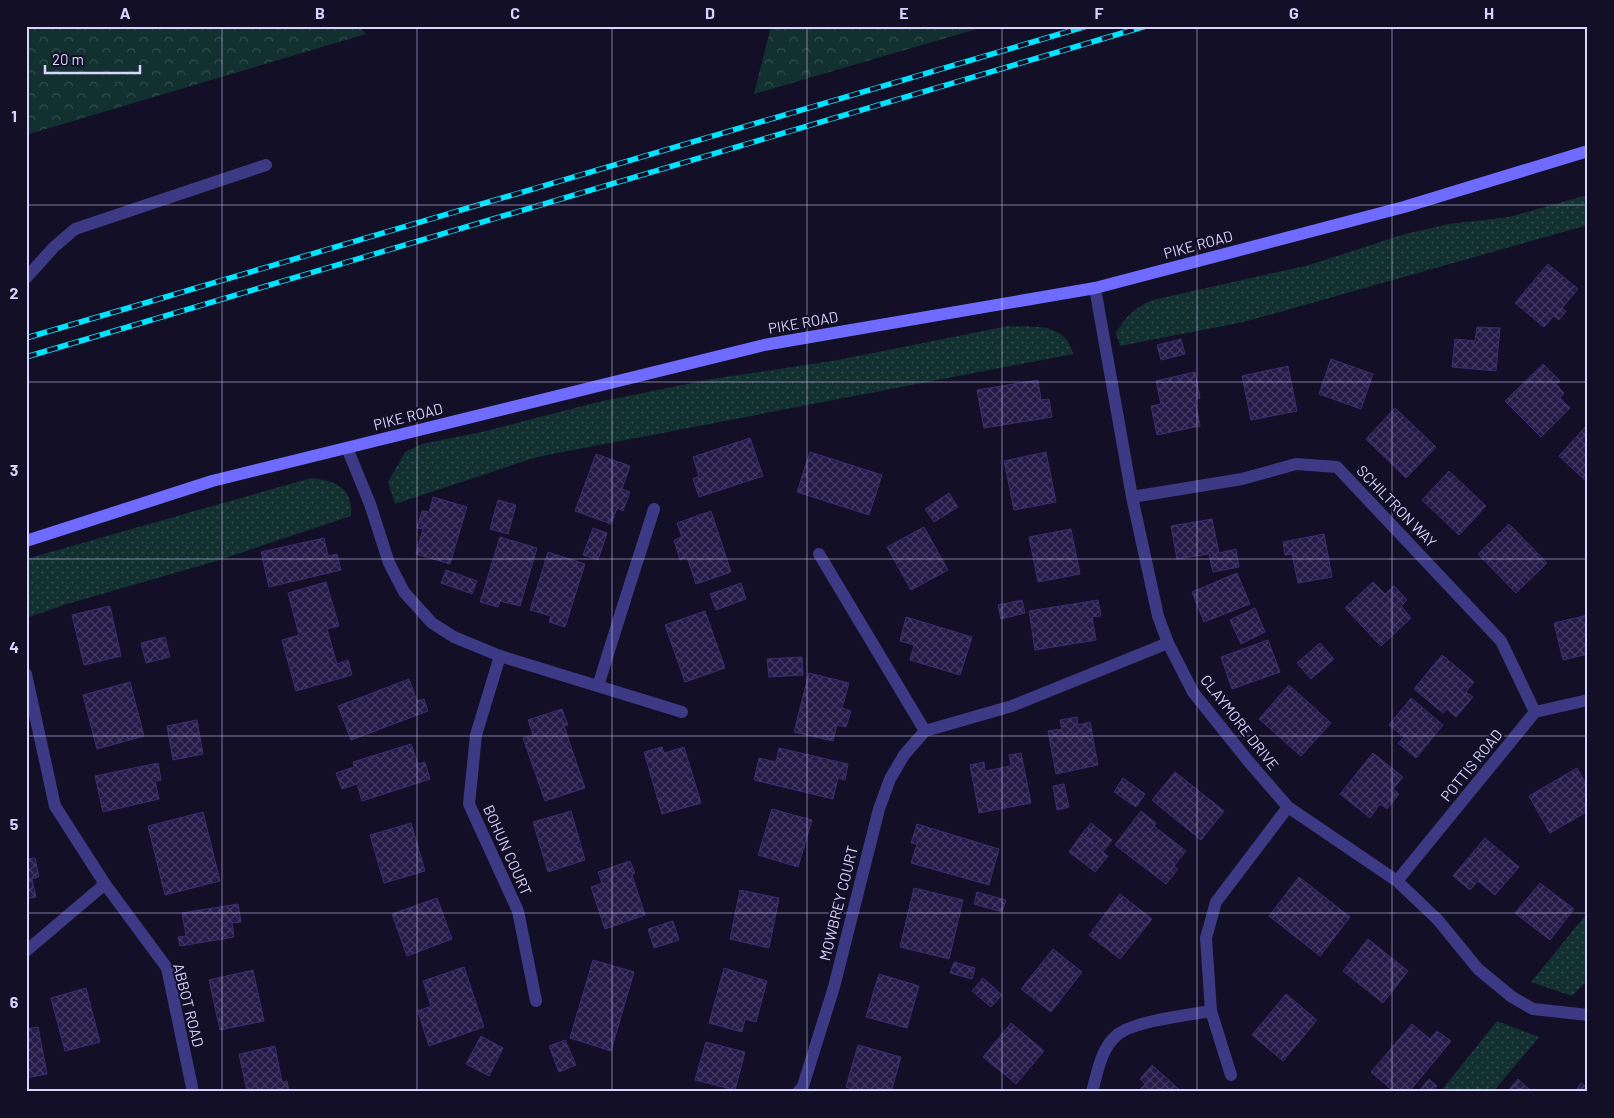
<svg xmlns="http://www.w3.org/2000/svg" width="1614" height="1118" font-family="Barlow,sans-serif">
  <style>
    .grass { fill: url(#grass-dots) }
    .forest { fill: url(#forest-crowns) }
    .building { fill: url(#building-cross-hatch); stroke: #3b2d73 }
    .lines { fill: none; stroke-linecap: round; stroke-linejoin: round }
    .lane { stroke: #3d3a85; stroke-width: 12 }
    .street { stroke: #3d3a85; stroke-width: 12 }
    .secondary { stroke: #6f6bff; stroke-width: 12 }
    .rail-casing { stroke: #00e5ff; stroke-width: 5.5 }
    .rail { stroke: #130f26; stroke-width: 4; stroke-dasharray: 11; stroke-linecap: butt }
    .grid { fill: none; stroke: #d9d4ff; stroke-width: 1; stroke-opacity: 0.55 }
    .labels { text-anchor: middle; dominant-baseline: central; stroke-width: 4; stroke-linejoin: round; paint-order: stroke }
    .street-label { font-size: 15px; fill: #d9d4ff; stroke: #130f26 }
    .neatline { fill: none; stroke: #d9d4ff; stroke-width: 2 }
    .grid-label { font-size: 16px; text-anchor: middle; font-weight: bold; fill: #d9d4ff }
  </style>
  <defs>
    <pattern id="grass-dots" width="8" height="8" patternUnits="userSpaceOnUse" patternTransform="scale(1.25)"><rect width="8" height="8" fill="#12302f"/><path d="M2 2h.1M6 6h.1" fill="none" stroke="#344d4e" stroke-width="1.8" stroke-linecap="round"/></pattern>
    <pattern id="forest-crowns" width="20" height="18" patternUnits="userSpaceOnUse" patternTransform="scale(1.25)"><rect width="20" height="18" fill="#12302f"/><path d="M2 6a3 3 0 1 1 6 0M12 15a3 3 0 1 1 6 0" fill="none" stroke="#344d4e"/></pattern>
    <pattern id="building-cross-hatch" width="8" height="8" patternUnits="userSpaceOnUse" patternTransform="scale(1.25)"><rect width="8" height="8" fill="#241b47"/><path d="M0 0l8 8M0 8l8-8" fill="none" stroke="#433b63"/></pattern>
  </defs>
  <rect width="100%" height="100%" fill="#130f26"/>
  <!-- grass -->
  <path class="grass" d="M1588 195V225L1244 322 1120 346 1116 333C1126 316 1134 308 1153 300L1309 265 1405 234 1449 224 1509 217Z
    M1008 326C1034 327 1066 322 1073 354L537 457 395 504 388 482 405 452 422 444 486 431 598 402 712 379 838 360Z
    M311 478C336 481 353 487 351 516L213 562 67 604 26 618V559Z
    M1588 912V980L1572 996 1531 982Z
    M1497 1021 1539 1037 1493 1092H1440Z"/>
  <!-- forest -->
  <path class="forest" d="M26 26H358L366 34 26 135Z
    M771 26H987L754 94Z"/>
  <!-- building -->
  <path class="building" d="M1548 264 1578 289 1562 308 1566 311 1559 320 1554 316 1544 327 1515 303Z
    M1477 327 1500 328 1496 371 1452 367 1455 339 1475 341Z
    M1181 339 1185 354 1161 360 1157 345Z
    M1331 359 1373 374 1361 409 1319 394Z
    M1543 364 1560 381 1556 384 1564 393 1560 398 1570 408 1541 437 1505 401Z
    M1288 366 1297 411 1251 420 1242 376Z
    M1195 372 1200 398 1195 400 1200 426 1157 435 1151 406 1161 404 1156 381Z
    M1038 380 1041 400 1049 399 1052 417 984 428 977 390Z
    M1395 408 1436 447 1406 478 1366 439Z
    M1587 425 1588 426V483L1559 456Z
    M750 438 763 476 699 497 693 479 699 476 693 457Z
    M810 452 882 475 869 515 797 492Z
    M1046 452 1056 502 1014 510 1004 461Z
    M596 454 630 466 622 489 630 492 623 511 617 508 611 524 575 511Z
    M1449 471 1486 506 1459 535 1422 500Z
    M949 493 958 507 934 522 925 509Z
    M433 497 467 507 450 564 416 554 423 529 417 528 422 511 429 512Z
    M498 500 516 505 508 534 490 529Z
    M711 511 731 572 696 584 687 557 680 560 674 540 682 537 677 523Z
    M1212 519 1219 553 1236 549 1239 567 1213 572 1209 554 1177 559 1171 526Z
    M1509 524 1547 563 1516 593 1478 554Z
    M924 527 948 570 911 590 887 547Z
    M593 528 607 533 598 560 583 555Z
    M1071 529 1080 574 1038 582 1029 537Z
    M1324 534 1332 577 1298 583 1292 554 1285 555 1283 542Z
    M500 537 537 548 520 606 500 601 498 607 480 602Z
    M324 538 328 556 337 554 341 570 269 587 261 552Z
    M548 552 585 564 565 627 549 622 551 616 530 610Z
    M446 570 477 581 472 594 441 583Z
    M1237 573 1250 604 1204 622 1192 592Z
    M326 582 339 626 327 629 337 664 348 660 352 675 296 691 282 640 299 635 288 593Z
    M1373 582 1385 594 1394 586 1407 600 1401 606 1411 618 1381 646 1345 608Z
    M741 583 746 599 716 610 710 594Z
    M1022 600 1025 613 1001 619 998 605Z
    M1098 600 1101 616 1092 617 1096 640 1035 650 1029 611Z
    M110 606 121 656 84 665 72 615Z
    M1255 608 1265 632 1241 644 1230 620Z
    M705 611 725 668 685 682 665 625Z
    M1588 615V654L1563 660 1554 623Z
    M906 617 972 637 960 675 910 660 914 645 900 641Z
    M165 637 170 657 146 663 141 643Z
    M1268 640 1280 672 1232 689 1221 657Z
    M1320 643 1334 659 1311 679 1297 663Z
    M1442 655 1474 682 1466 692 1473 697 1456 717 1447 709 1443 713 1414 689Z
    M802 657 803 675 769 677 767 659Z
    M809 673 849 683 842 708 851 711 846 727 837 725 833 741 794 732Z
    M409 679 417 701 424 699 428 711 351 740 338 706Z
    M130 682 144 736 97 749 83 695Z
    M1289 685 1331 723 1301 756 1259 719Z
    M1411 698 1443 725 1416 758 1398 743 1404 737 1389 725Z
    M562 709 568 725 564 726 585 788 545 801 523 738 533 735 528 720Z
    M1077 717 1078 725 1090 722 1098 765 1056 774 1048 731 1062 729 1060 720Z
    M197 720 203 754 173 760 167 726Z
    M411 744 418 764 425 762 430 779 362 801 357 784 342 789 336 773 354 767 353 762Z
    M662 747 664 753 684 747 701 803 662 814 644 752Z
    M779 748 848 764 845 780 838 778 833 799 754 780 759 758 776 762Z
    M1021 753 1031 803 979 813 970 765 984 762 985 771 1011 766 1009 755Z
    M1373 753 1403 777 1393 789 1399 794 1387 809 1380 804 1370 818 1340 794Z
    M158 763 161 780 155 781 159 799 103 812 95 776Z
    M1577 768 1588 788V811L1550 833 1529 796Z
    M1175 772 1224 811 1201 840 1152 800Z
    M1123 778 1145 794 1136 807 1114 792Z
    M1064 784 1069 807 1057 810 1053 786Z
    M772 809 812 820 798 867 758 855Z
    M571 811 585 860 548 872 533 822Z
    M1141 811 1156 823 1154 826 1186 851 1174 866 1178 869 1166 884 1115 845Z
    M203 812 220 881 165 895 148 826Z
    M411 823 425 871 384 883 370 835Z
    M1091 823 1112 840 1103 852 1081 835Z
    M917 824 999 849 989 885 911 863 917 844 911 843Z
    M1081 835 1108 856 1095 872 1069 852Z
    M1485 838 1519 867 1495 895 1478 881 1470 890 1453 876Z
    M35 858 39 877 32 879 36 897 26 899V859Z
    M630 861 635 873 632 875 645 915 605 929 591 887 602 883 598 872Z
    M1299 877 1350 917 1320 956 1269 916Z
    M1540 883 1574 909 1550 940 1515 913Z
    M914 888 963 900 949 959 900 947Z
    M740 890 779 898 769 948 730 939Z
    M977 892 1006 900 1002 912 974 904Z
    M1120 894 1152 919 1120 959 1089 935Z
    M437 898 452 939 407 956 392 914Z
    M238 904 241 922 232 923 234 937 180 946 178 937 186 936 182 913Z
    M673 921 679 940 654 948 648 929Z
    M1368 939 1408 971 1383 1003 1343 971Z
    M1053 949 1082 972 1051 1012 1021 989Z
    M593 960 634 972 611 1051 570 1038Z
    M954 962 975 968 972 979 950 973Z
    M464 967 484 1027 429 1046 418 1011 431 1006 423 981Z
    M724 968 767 981 756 1022 745 1019 742 1032 709 1023Z
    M253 970 264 1021 220 1030 209 980Z
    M879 974 919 986 907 1028 866 1017Z
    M983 978 1002 995 991 1007 972 991Z
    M86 988 100 1042 65 1051 51 998Z
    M1286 994 1317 1020 1283 1061 1252 1035Z
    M1011 1023 1044 1051 1016 1084 983 1057Z
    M1412 1024 1430 1039 1437 1031 1451 1041 1409 1092H1394L1371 1072Z
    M38 1027 47 1074 26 1078V1029Z
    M481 1036 503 1048 489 1076 466 1064Z
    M565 1040 576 1065 559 1072 549 1046Z
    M706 1042 745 1052 735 1090 695 1080Z
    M858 1045 901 1057 891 1092H862L846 1087Z
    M275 1046 282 1082 287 1081 289 1092H242L247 1091 239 1054Z
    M1152 1065 1182 1092H1138L1145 1084 1140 1079Z
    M1429 1079 1437 1086 1432 1092H1418Z
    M1518 1079 1532 1092H1507Z
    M1581 1083 1588 1088V1092H1575Z"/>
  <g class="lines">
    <!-- lane -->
    <path class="lane" d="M26 278 54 247 75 229 266 165
      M623 606 654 509"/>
    <!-- street -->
    <path class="street" d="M1095 288 1132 497 1158 616 1168 643 1193 692 1249 762 1288 807 1397 881 1438 920 1478 969 1512 997 1533 1009 1588 1015
      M347 448 370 504 389 563 404 592 432 623 454 637 500 656 682 712
      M1132 497 1242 479 1296 464 1337 467 1501 641 1535 712
      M819 554 925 731
      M500 656 476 735 469 804 518 911 536 1001
      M26 674 55 806 105 884 26 951
      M598 686 623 606
      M1397 881 1535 712 1588 700
      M105 884 167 968 193 1092
      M1211 1011 1231 1075
      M798 1092 803 1086 834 987 879 809 890 779 904 755 925 731 1012 706 1168 643
      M1092 1092C1097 1074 1101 1048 1117 1035 1134 1021 1188 1015 1211 1011L1206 938 1216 902 1288 807"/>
    <!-- secondary -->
    <path class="secondary" d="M26 541 212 481 764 345 1095 288 1404 207 1588 151"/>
    <!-- rail casing -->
    <g class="rail-casing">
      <path id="rail" d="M26 338 1087 26
        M26 357 1146 26"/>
    </g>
    <!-- rail -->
    <use href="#rail" class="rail"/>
  </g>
  <!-- grid -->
  <path class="grid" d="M222 26V1092M417 26V1092M612 26V1092M807 26V1092M1002 26V1092M1197 26V1092M1392 26V1092M26 205H1588M26 382H1588M26 559H1588M26 736H1588M26 913H1588"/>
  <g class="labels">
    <!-- street labels -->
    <g class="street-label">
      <text transform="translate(1198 244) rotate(-15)">PIKE ROAD</text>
      <text transform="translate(803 322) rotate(-10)">PIKE ROAD</text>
      <text transform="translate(408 416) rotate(-14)">PIKE ROAD</text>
      <text transform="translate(1397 506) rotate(46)">SCHILTRON WAY</text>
      <text transform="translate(1240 722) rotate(52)">CLAYMORE DRIVE</text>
      <text transform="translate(1471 765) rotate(-51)">POTTIS ROAD</text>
      <text transform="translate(508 850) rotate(66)">BOHUN COURT</text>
      <text transform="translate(838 903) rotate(-76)">MOWBREY COURT</text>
      <text transform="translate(189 1005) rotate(76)">ABBOT ROAD</text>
    </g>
  </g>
  <!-- border -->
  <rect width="1614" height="1118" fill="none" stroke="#130f26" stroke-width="55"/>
  <!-- scale -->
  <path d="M45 65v8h95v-8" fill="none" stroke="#d9d4ff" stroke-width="2.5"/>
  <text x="52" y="65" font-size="15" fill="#d9d4ff" stroke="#130f26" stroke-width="4" paint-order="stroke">20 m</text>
  <rect x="28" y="28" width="1558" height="1062" class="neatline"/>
  <g class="grid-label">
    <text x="125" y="19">A</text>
    <text x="320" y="19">B</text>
    <text x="515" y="19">C</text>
    <text x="710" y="19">D</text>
    <text x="904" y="19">E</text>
    <text x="1099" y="19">F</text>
    <text x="1294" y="19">G</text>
    <text x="1489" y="19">H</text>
    <text x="14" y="122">1</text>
    <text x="14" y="299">2</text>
    <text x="14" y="476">3</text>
    <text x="14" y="653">4</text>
    <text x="14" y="830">5</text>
    <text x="14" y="1008">6</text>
  </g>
</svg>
